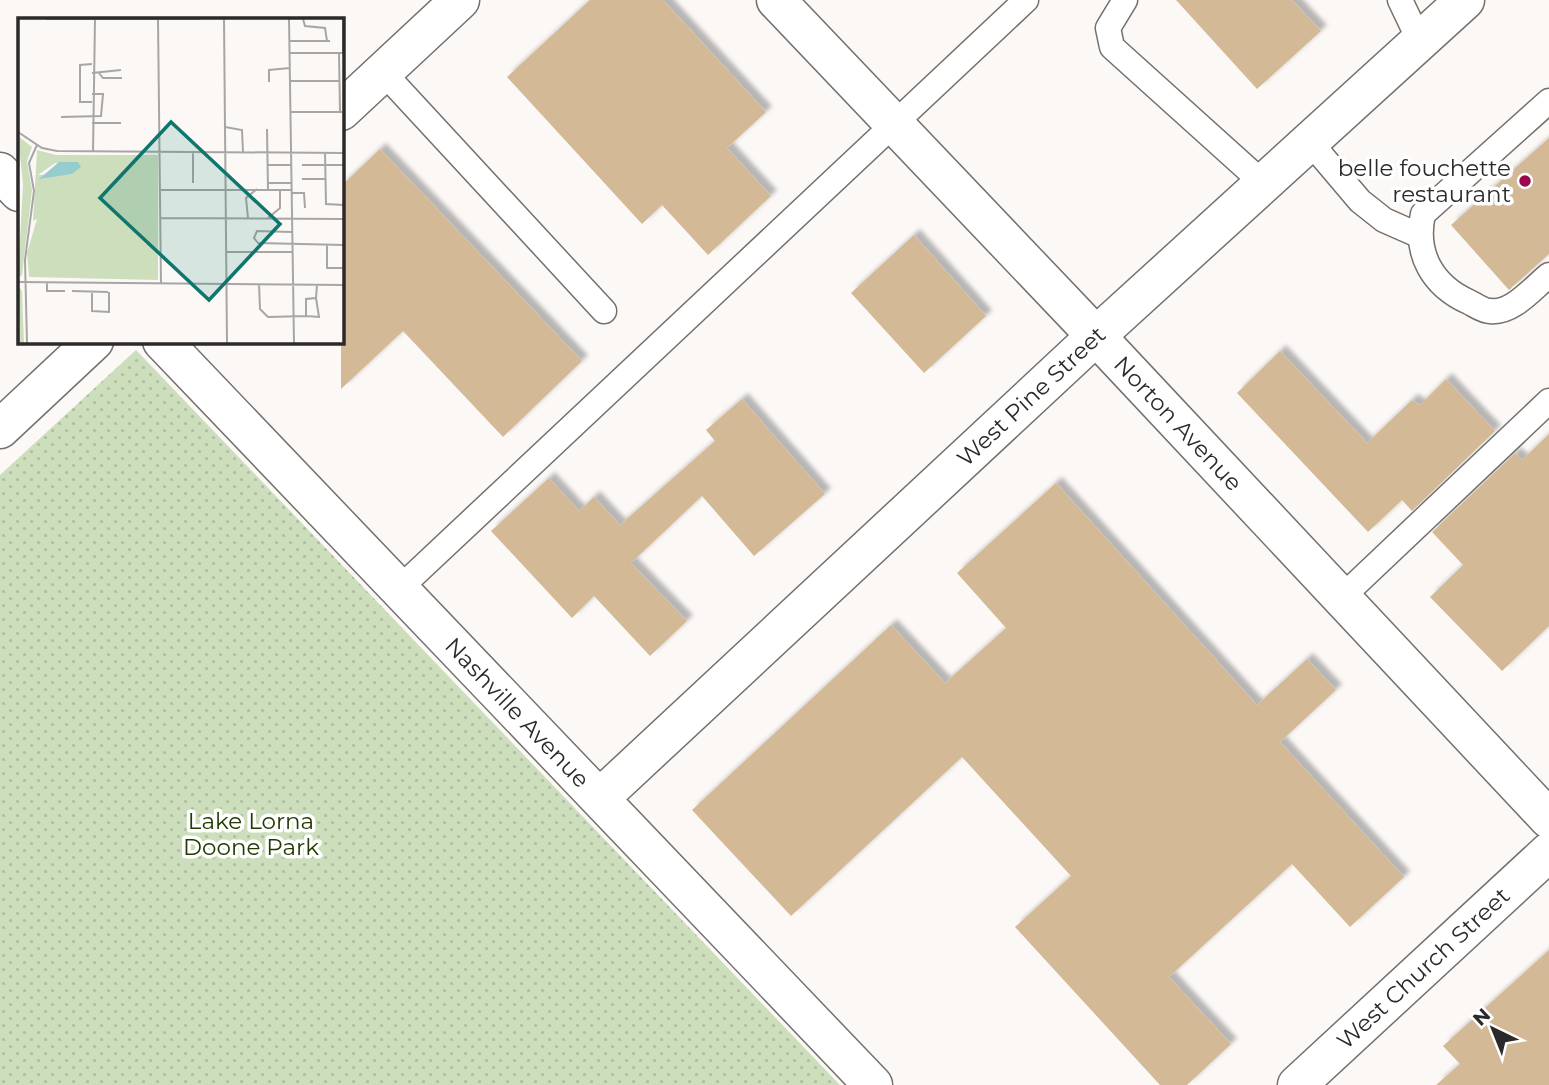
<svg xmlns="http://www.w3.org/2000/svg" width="1549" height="1085" font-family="Montserrat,sans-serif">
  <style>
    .park { fill: url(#park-dots) }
    .building { fill: #d4b996; filter: url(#shadow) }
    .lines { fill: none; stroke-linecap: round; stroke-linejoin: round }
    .lane-casing { stroke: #73706e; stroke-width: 27 }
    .street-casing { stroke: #73706e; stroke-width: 41 }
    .secondary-casing { stroke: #73706e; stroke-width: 41 }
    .lane { stroke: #fff; stroke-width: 24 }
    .street { stroke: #fff; stroke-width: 38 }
    .secondary { stroke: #fff; stroke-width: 38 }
    .poi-dot { fill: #9d054f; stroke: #fff; stroke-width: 2.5 }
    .labels { text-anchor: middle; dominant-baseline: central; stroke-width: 7; stroke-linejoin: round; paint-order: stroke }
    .poi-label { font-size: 23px; fill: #2c2a29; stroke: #fff; text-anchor: end }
    .street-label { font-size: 23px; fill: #2c2a29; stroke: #fff }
    .park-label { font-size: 23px; fill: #223a00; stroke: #fff }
    .inset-road { fill: none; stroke: #a8a6a4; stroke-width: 2 }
    .view { fill: #0f766e; fill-opacity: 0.15; stroke: #0f766e; stroke-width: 3.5 }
    .inset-edge { fill: none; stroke: #2c2a29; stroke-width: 3.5 }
  </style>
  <defs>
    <pattern id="park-dots" width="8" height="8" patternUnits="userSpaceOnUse" patternTransform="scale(1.75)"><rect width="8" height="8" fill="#ccdebc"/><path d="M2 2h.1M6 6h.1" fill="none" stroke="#afbfa2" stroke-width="1.8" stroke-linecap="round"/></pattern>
    <filter id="shadow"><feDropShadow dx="6" dy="-6" stdDeviation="2" flood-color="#0004"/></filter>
  </defs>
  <rect width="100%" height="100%" fill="#fbf8f6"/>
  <!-- park -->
  <path class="park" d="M136 350 840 1085H0V475Z"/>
  <!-- building -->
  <path class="building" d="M590 0H663L766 112 727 148 771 196 708 255 662 205 642 224 507 77Z
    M1176 0H1292L1321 31 1257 89Z
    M1549 138V254L1509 290 1451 225Z
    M380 149 582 361 503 437 403 331 341 389V186Z
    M914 235 986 316 924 373 851 293Z
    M1280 351 1367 443 1412 400 1420 405 1446 379 1495 431 1412 511 1402 500 1368 532 1237 393Z
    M742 399 825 494 754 556 702 496 631 563 687 621 650 656 594 596 572 618 491 531 549 478 579 511 594 497 620 525 715 441 706 430Z
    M1549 434V626L1502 671 1430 597 1463 565 1432 532 1515 453 1522 460Z
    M1056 483 1257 705 1307 659 1336 690 1280 742 1404 877 1350 927 1292 864 1169 977 1231 1044 1187 1085H1160L1015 927 1071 876 962 757 791 916 692 810 891 625 945 683 1006 628 957 573Z
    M1549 950V1085H1436L1460 1064 1443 1046Z"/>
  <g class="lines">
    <!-- lane casing -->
    <g class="lane-casing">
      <path id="lane" d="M1125 0 1108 28 1112 47 1264 184
        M1400 0 1420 42
        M383 72 604 311
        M1549 101 1423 214C1414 254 1433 286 1469 302 1475 305 1483 311 1490 311 1512 314 1533 288 1549 275
        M1310 142 1360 201 1384 220 1418 235
        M400 588 1026 0
        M1340 599 1549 401"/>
    </g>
    <!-- street casing -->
    <g class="street-casing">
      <g id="street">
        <path id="s1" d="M776 0 1096 336 1549 819"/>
        <path d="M0 172 19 192"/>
        <path id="s2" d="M162 341 873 1085"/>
        <path id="s3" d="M601 797 1096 336 1465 0"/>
      </g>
    </g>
    <!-- secondary casing -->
    <g class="secondary-casing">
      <g id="secondary">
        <path d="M341 111 460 0"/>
        <path d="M0 429 94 341"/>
        <path id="s4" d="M1297 1085 1549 852"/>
      </g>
    </g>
    <!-- lane -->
    <use href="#lane" class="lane"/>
    <!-- street -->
    <use href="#street" class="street"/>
    <!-- secondary -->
    <use href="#secondary" class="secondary"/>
  </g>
  <!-- markers -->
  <circle class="poi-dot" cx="1525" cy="181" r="7"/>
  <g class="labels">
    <!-- poi labels -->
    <g class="poi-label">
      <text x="1511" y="168">belle fouchette<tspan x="1511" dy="26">restaurant</tspan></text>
    </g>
    <!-- street labels -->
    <g class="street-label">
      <text stroke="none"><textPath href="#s3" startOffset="588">West Pine Street</textPath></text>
      <text stroke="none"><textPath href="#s1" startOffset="584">Norton Avenue</textPath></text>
      <text stroke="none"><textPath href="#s2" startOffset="514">Nashville Avenue</textPath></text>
      <text stroke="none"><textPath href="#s4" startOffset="172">West Church Street</textPath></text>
    </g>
    <!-- park labels -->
    <g class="park-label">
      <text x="251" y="821">Lake Lorna<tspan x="251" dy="26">Doone Park</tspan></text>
    </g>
  </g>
  <!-- overview -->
  <g transform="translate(18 18)">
    <rect width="326" height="326" fill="#fbf8f6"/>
    <path d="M0 267 4 273 6 325H0Z" fill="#ccdebc"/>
    <path d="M0 118 14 129 9 143 14 172 4 257 0 260 5 166ZM19 132 38 137H140V262L11 259 9 235 19 201 15 203ZM60 144 54 156 20 157 37 145Z" fill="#ccdebc" fill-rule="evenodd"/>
    <path d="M41 144H60L63 149 54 156 21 161Z" fill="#95ccce"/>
    <path class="inset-road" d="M28 1H182M140 1 143 266M206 1 209 325M271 1 276 325M285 1 287 8 307 10 309 23M325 1V35M272 23H312M272 35H326M321 35 322 94M74 46 62 47V84H74M74 55 103 52M81 55 85 60H104M272 63H321M251 64V52L272 50M272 94H324M43 99 83 98 85 76H74M74 105H103M207 109 224 112 225 134M249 111 250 172M0 114 24 130 39 133 326 135M75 134 77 1M307 134 308 186 326 187M249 147H273M284 147H326M284 161H307M175 165V134M250 165H273M143 172H273M273 175H286L287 190M143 200 326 201M230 200 228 180 239 171M250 200 262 190V172M274 214 239 213 236 220 240 225 326 227M309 227V250H326M208 234H274M0 264 326 267M29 264V273H47M241 266 242 291 250 299 288 298V281L298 280 299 267M54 273 90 274M74 273V293L91 294V274M288 298 301 299 298 280M9 325 7 242 16 173 11 145 19 127"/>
    <path class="view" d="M153 104 262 206 191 282 82 180Z"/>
    <rect width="326" height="326" class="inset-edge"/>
  </g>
  <!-- north arrow -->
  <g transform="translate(1493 1029) rotate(317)" stroke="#ffffff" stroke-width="5" paint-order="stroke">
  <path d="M0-5L12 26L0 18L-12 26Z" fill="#2c2a29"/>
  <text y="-10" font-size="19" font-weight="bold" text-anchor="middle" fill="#2c2a29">N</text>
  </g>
</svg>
